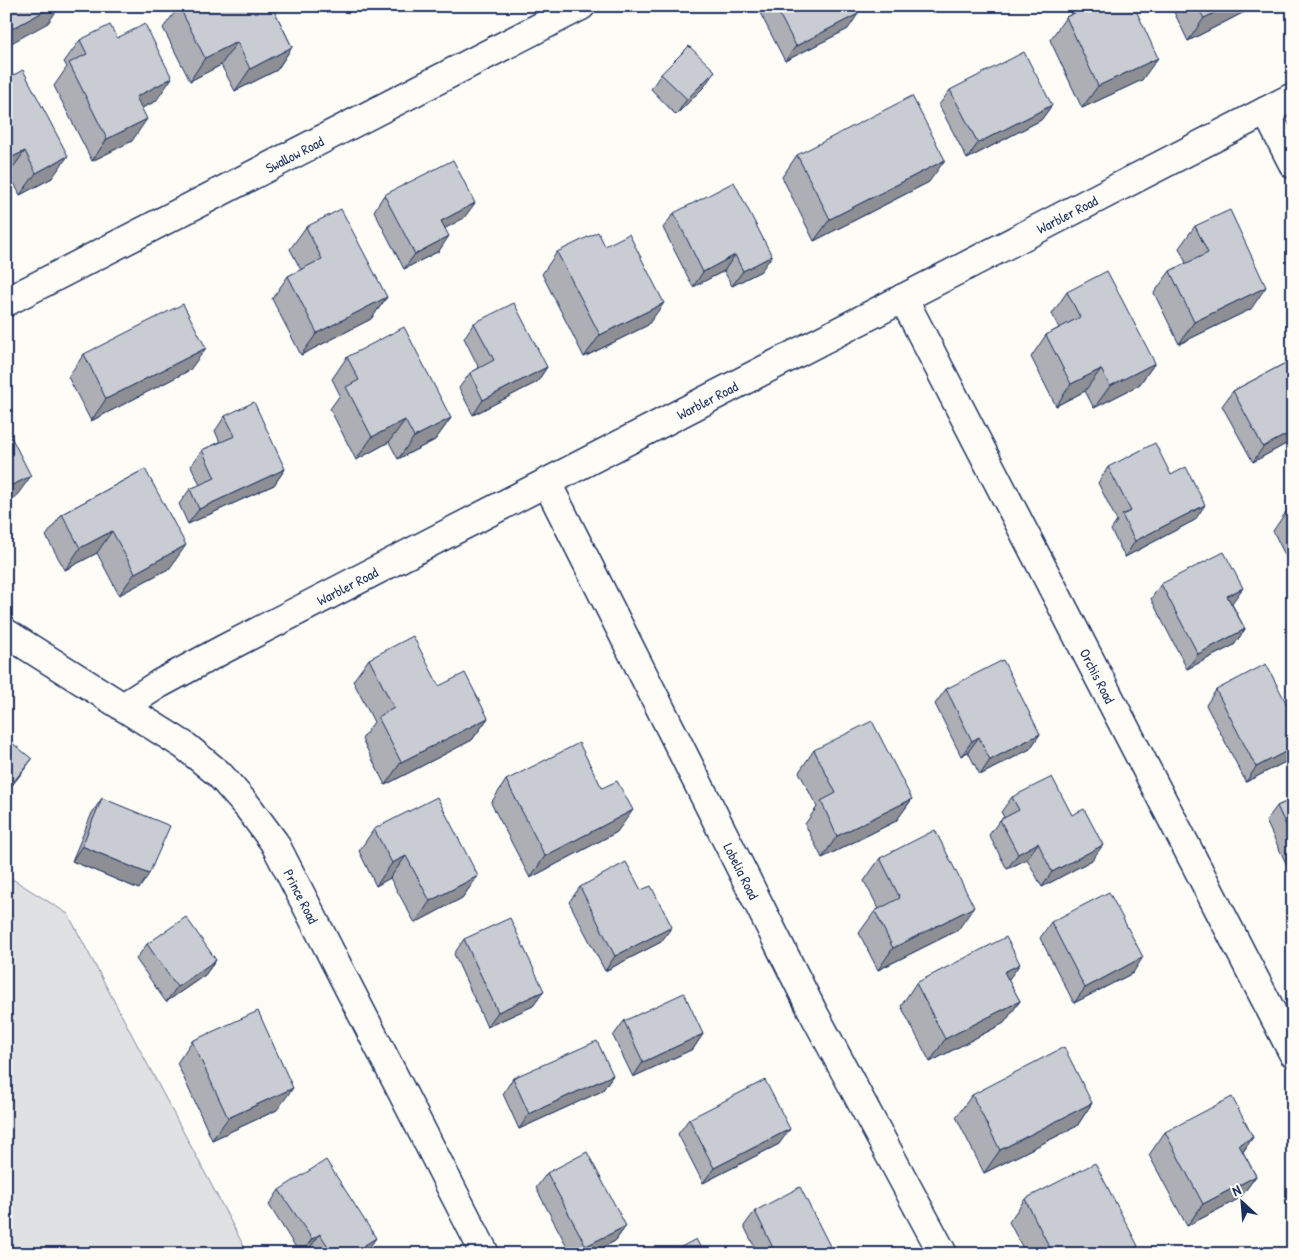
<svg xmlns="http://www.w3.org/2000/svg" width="1299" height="1260" font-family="'Patrick Hand',sans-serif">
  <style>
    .green { fill: #e0e1e3; stroke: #7e88a0 }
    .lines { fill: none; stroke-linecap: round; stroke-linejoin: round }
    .minor-casing { stroke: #1b2f5e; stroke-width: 31 }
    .minor { stroke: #fdfcf7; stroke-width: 28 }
    .wall { fill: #adafb5; stroke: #1b2f5e }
    .shaded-wall { fill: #8d8f94; stroke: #1b2f5e }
    .building { fill: #c9ccd3; stroke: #1b2f5e }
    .labels { text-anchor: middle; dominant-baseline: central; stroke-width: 4; stroke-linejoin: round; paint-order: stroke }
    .street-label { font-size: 14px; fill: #1b2f5e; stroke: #fdfcf7 }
  </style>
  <rect width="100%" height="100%" fill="#fdfcf7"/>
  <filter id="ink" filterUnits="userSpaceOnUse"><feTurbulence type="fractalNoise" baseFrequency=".02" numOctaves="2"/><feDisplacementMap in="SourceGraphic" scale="10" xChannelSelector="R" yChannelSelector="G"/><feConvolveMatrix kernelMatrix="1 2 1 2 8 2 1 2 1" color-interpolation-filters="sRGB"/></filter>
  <g filter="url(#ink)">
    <!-- green -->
    <path class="green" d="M6 875 68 914 248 1254H6Z"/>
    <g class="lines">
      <!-- minor casing -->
      <g class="minor-casing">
        <g id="minor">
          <path d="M1266 111 1293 164"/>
          <path id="s1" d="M903 298 1293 1053"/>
          <path id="s2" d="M6 302 581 6"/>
          <path id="s3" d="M547 483 813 1012 943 1254"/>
          <path id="s4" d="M6 633 185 746 219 774 248 807 274 842 485 1254"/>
          <path id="s5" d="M123 707 159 684 222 650 1293 97"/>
        </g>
      </g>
      <!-- minor -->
      <use href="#minor" class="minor"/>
    </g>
    <!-- wall -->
    <path class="wall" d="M172 6H272L292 47 277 70 235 91 221 65 190 81 163 28 175 12Z
      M759 6H854L848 29 785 61 758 9Z
      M1076 6H1134L1142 80 1082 108 1050 40 1066 17 1072 14 1071 12Z
      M1171 6H1256L1188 41Z
      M117 38 156 101 142 108 132 141 92 161 54 86 67 67 64 62 80 40Z
      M661 74 704 87 676 115 651 89Z
      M6 79 52 178 20 195 9 173Z
      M950 90 1052 105 1041 120 967 159 939 105Z
      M797 155 929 182 814 241 782 177Z
      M384 195 464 218 445 228 439 251 404 269 374 211Z
      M674 213 761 271 732 286 724 271 693 287 663 228Z
      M1195 226 1251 309 1179 344 1154 293 1170 271 1186 263 1179 248Z
      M306 227 387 297 371 319 301 355 272 299 288 276 301 270 290 249Z
      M557 252 648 325 584 357 542 274Z
      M1067 292 1155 363 1139 385 1094 408 1085 391 1056 406 1031 357 1046 335 1059 328 1052 314Z
      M474 323 547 367 537 382 473 415 459 388 470 373 479 368 464 338Z
      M84 354 190 370 91 421 68 377Z
      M347 357 451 418 435 440 398 459 389 442 356 460 330 409 340 395 332 379Z
      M1293 359V440L1253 462 1222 406 1233 391Z
      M225 416 285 469 274 485 188 524 179 504 190 489 200 485 191 466 202 450 220 442 215 431Z
      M1108 467 1195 520 1125 557 1111 530 1117 521 1098 483Z
      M145 469 170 568 119 595 97 553 65 570 46 536 62 514Z
      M1293 507V571L1273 531 1288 509Z
      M1161 584 1232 603V604L1245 629 1234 645 1187 669 1151 599Z
      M369 659 439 686 488 718 472 740 385 785 362 739 374 722 353 681Z
      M946 689 1040 734 1030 749 980 775 968 752 961 756 935 704Z
      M1216 690 1293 748V758L1246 782 1206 705Z
      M814 750 912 799 896 821 822 858 805 824 817 807 799 772Z
      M506 780 602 788 617 832 530 878 491 803Z
      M1012 797 1092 860 1042 887 1027 859 1007 869 989 835 1000 820 1004 817 1001 812Z
      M102 798 139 889 72 861 92 813Z
      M1293 799V878L1266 821 1277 806Z
      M374 829 478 876 462 898 415 923 390 878 376 886 359 851Z
      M880 858 958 930 878 970 859 933 875 911 879 909 864 881Z
      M580 887 661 942 605 971 569 902Z
      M1051 922 1133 973 1074 1003 1040 938Z
      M464 939 544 991 533 1006 487 1027 454 954Z
      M147 944 216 960 205 975 166 1002 136 959Z
      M1008 980 1020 1001 1004 1023 930 1062 901 1006 916 983Z
      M624 1021 703 1034 693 1049 633 1077 613 1036Z
      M192 1041 277 1110 212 1140 177 1063Z
      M613 1075 602 1091 519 1129 503 1094 513 1078Z
      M972 1095 1092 1103 1077 1126 984 1173 956 1117Z
      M689 1119 779 1144 703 1183 678 1134Z
      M1165 1132 1253 1137 1243 1152 1256 1176 1240 1198 1187 1226 1149 1155Z
      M547 1173 626 1226 615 1241 590 1254H571L536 1188Z
      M279 1190 366 1253 364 1254H312L309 1249 302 1254H300L269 1205Z
      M1025 1199 1133 1254H1026L1009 1222Z
      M755 1211 834 1254H758L744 1226Z"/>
    <!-- shaded-wall -->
    <path class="shaded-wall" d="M54 6H60L48 23 6 46V32Z
      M1228 6H1256L1188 41 1204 18Z
      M858 14 848 29 785 61 796 46Z
      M237 42 221 65 190 81 205 58Z
      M292 47 277 70 235 91 250 69Z
      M1158 58 1142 80 1082 108 1098 86Z
      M715 71 704 87 676 115 687 99Z
      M172 78 156 101 120 119 136 97Z
      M1052 105 1041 120 967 159 978 143Z
      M147 119 132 141 92 161 107 139Z
      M25 151 9 173 6 175V160Z
      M68 156 52 178 20 195 36 173Z
      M945 160 929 182 814 241 830 219Z
      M475 203 464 218 431 236 441 221Z
      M449 236 439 251 404 269 415 254Z
      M735 255 724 271 693 287 703 272Z
      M772 256 761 271 732 286 743 271Z
      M1266 287 1251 309 1179 344 1194 322Z
      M387 297 371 319 301 355 317 333Z
      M664 303 648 325 584 357 600 335Z
      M206 348 190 370 91 421 106 399Z
      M1155 363 1139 385 1094 408 1110 386Z
      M547 367 537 382 473 415 483 400Z
      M1101 369 1085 391 1056 406 1071 384Z
      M451 418 435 440 398 459 414 437Z
      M405 420 389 442 356 460 372 437Z
      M1293 431V440L1253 462 1263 447Z
      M285 469 274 485 188 524 199 509Z
      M31 476 15 498 6 502V488Z
      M1205 505 1195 520 1125 557 1135 541Z
      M112 531 97 553 65 570 80 548Z
      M186 545 170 568 119 595 135 573Z
      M1243 588 1232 603 1217 611 1227 596Z
      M1245 629 1234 645 1187 669 1198 654Z
      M488 718 472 740 385 785 401 762Z
      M1040 734 1030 749 980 775 990 760Z
      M979 737 968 752 961 756 972 741Z
      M1293 748V758L1246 782 1256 767Z
      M32 759 21 774 6 793V791Z
      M912 799 896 821 822 858 837 836Z
      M633 810 617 832 530 878 545 856Z
      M1038 843 1027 859 1007 869 1018 854Z
      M1103 845 1092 860 1042 887 1052 872Z
      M82 846 149 874 139 889 72 861Z
      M406 856 390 878 376 886 392 863Z
      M478 876 462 898 415 923 430 901Z
      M974 907 958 930 878 970 893 948Z
      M672 927 661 942 605 971 615 956Z
      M1143 957 1133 973 1074 1003 1085 988Z
      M216 960 205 975 166 1002 177 987Z
      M1020 964 1004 986V972Z
      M544 991 533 1006 487 1027 498 1012Z
      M1020 1001 1004 1023 930 1062 945 1039Z
      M703 1034 693 1049 633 1077 643 1062Z
      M613 1075 602 1091 519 1129 529 1114Z
      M293 1088 277 1110 212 1140 228 1118Z
      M1092 1103 1077 1126 984 1173 1000 1150Z
      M790 1129 779 1144 703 1183 714 1168Z
      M1253 1137 1237 1160 1239 1145Z
      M1256 1176 1240 1198 1187 1226 1203 1204Z
      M626 1226 615 1241 590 1254H581L586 1246Z
      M320 1234 309 1249 301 1254 312 1239Z
      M376 1238 366 1253 364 1254H351Z
      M1138 1246 1133 1254H1124Z"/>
    <!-- building -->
    <path class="building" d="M6 6H54L6 32Z
      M179 6H272L292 47 250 69 237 42 205 58Z
      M775 6H854L858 14 796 46Z
      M1090 6H1134L1158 58 1098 86 1066 17Z
      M1197 6H1228L1204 18Z
      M145 24 172 78 136 97 147 119 107 139 69 63 87 54 80 40 110 25 117 38Z
      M689 46 715 71 687 99 661 74Z
      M1024 52 1052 105 978 143 950 90Z
      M23 70 68 156 36 173 25 151 6 160V79Z
      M912 96 945 160 830 219 797 155Z
      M453 160 475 203 441 221 449 236 415 254 384 195Z
      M734 182 772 256 743 271 735 255 703 272 674 213Z
      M341 209 387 297 317 333 288 276 322 259 306 227Z
      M1230 210 1266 287 1194 322 1170 271 1208 253 1195 226Z
      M598 232 605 246 629 234 664 303 600 335 557 252Z
      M1107 271 1155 363 1110 386 1101 369 1071 384 1046 335 1080 317 1067 292Z
      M514 303 547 367 483 400 470 373 494 360 474 323Z
      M183 304 206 348 106 399 84 354Z
      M404 327 451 418 414 437 405 420 372 437 346 387 359 380 347 357Z
      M1293 359V431L1263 447 1233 391Z
      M254 402 285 469 199 509 190 489 215 478 202 450 235 436 225 416Z
      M6 427 31 476 6 488Z
      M1155 443 1171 475 1186 467 1205 505 1135 541 1122 515 1131 511 1108 467Z
      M145 469 186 545 135 573 112 531 80 548 62 514Z
      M1293 507V518L1288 509Z
      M1224 552 1243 588 1227 596 1245 629 1198 654 1161 584Z
      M413 636 439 686 465 673 488 718 401 762 378 717 394 708 369 659Z
      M1003 660 1040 734 990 760 979 737 972 741 946 689Z
      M1266 664 1293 716V748L1256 767 1216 690Z
      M872 721 912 799 837 836 821 801 836 793 814 750Z
      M6 738 32 759 6 791Z
      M579 743 602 788 617 781 633 810 545 856 506 780Z
      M1052 777 1072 815 1084 809 1103 845 1052 872 1038 843 1018 854 1000 820 1019 810 1012 797Z
      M437 797 478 876 430 901 406 856 392 863 374 829Z
      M102 798 170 826 149 874 82 846Z
      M1293 799V840L1277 806Z
      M935 830 974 907 893 948 875 911 900 898 880 858Z
      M626 862 641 890 651 886 672 927 615 956 580 887Z
      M1109 892 1143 957 1085 988 1051 922Z
      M186 917 216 960 177 987 147 944Z
      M510 918 544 991 498 1012 464 939Z
      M1006 937 1020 964 1004 972 1020 1001 945 1039 916 983Z
      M684 993 703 1034 643 1062 624 1021Z
      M258 1011 293 1088 228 1118 192 1041Z
      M597 1041 613 1075 529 1114 513 1078Z
      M1064 1047 1092 1103 1000 1150 972 1095Z
      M765 1080 790 1129 714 1168 689 1119Z
      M1232 1097 1253 1137 1239 1145 1256 1176 1203 1204 1165 1132Z
      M587 1152 626 1226 586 1246 547 1173Z
      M326 1160 376 1238 351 1254H333L320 1234 312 1239 279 1190Z
      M1095 1163 1138 1246 1124 1254H1053L1025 1199Z
      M800 1187 834 1254H776L755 1211Z
      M696 1239 704 1254H668Z"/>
  </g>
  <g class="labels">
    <!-- street labels -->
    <g class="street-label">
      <text stroke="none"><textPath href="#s2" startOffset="324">Swallow Road</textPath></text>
      <text stroke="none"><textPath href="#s5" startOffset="1065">Warbler Road</textPath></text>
      <text stroke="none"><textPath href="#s5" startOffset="660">Warbler Road</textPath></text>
      <text stroke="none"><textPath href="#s5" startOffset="255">Warbler Road</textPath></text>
      <text stroke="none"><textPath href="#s1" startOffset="425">Orchis Road</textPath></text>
      <text stroke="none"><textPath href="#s3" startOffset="434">Lobelia Road</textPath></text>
      <text stroke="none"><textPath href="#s4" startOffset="404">Prince Road</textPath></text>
    </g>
  </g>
  <!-- margin -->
  <rect width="1299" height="1260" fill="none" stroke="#fdfcf7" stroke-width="25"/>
  <rect x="12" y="12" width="1274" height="1235" fill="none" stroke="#1b2f5e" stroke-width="2" filter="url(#ink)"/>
  <!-- north arrow -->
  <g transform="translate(1242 1202) rotate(334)" stroke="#fdfcf7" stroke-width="4" paint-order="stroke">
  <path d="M0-4L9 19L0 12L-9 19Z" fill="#1b2f5e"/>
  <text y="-8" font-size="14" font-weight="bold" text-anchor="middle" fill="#1b2f5e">N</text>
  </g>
</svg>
